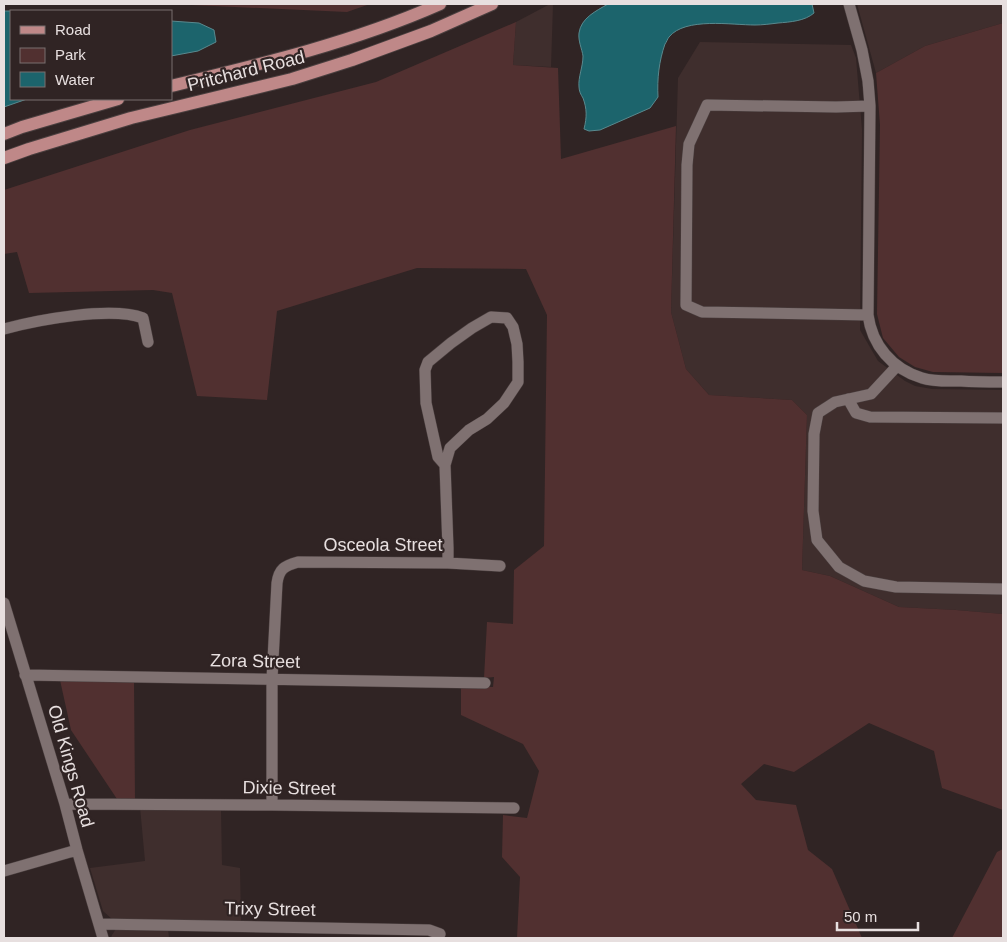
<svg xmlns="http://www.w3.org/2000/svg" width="1007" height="942" font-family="Helvetica,sans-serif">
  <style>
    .built { fill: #3f2e2d }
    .green { fill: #513030 }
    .water { fill: #1c646c; stroke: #59898e }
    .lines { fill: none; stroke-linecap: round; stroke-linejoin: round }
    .minor-casing { stroke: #4a3f3f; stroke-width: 12 }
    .major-casing { stroke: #4a3f3f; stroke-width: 14 }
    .minor { stroke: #7f7171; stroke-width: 11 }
    .major { stroke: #bf8888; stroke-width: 12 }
    .labels { text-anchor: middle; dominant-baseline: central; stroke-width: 4.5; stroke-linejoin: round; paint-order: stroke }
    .street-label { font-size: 18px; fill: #e7dfdf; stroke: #302424 }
  </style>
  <rect width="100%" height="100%" fill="#302424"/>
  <!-- built -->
  <path class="built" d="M550 4H553L551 67 513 65 516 22Z
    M857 4H1003V23L925 46 876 73Z
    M700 42 851 45 856 58 862 130 860 330 878 361 905 381 915 386 932 389 1003 390V614L956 610 899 607 830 576 802 570 807 415 792 400 709 395 686 369 671 312 678 78Z
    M140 807 221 809 222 865 240 868 241 921 112 919 103 911 90 868 145 861Z
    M116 929H168L169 938H111L112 935Z"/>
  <!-- green -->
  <path class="green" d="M170 4H370L347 12Z
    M516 22 513 65 558 68 561 159 676 126 671 312 686 369 709 395 792 400 807 415 802 570 830 576 899 607 956 610 1003 614V810L942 788 934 751 869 723 794 772 764 764 741 784 756 800 796 805 808 850 832 869 862 938H517L520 877 502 857 503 815 527 818 539 771 523 744 461 715V686L493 687 494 677 484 678 487 622 513 624 514 570 544 546 547 315 526 269 417 268 277 311 267 400 197 396 172 293 153 290 29 293 17 252 4 254V190L190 130 376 82Z
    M1003 23V373L933 372 915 367 899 357 883 338 877 314 880 125 876 73 925 46Z
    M60 680 134 681 135 800 117 799 71 730Z
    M1003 849V938H952L997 852Z"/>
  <!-- water -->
  <path class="water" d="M608 4H812L814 13C805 21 790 22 778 23 770 24 762 25 755 25 732 25 685 17 669 37 668 38 666 43 665 44 659 61 657 79 658 97L650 108 600 130 589 131 584 129C587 117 587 109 583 98 581 95 579 91 579 87 578 77 583 67 583 56 582 49 578 41 579 33 581 18 596 11 608 4Z
    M4 11H11V99H27L4 107Z
    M171 21 199 23 214 30 216 42 198 51 171 56Z"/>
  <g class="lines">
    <!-- minor casing -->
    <g class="minor-casing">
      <path id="minor" d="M849 4 862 50 868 81 870 106 868 315C872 345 892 369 922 378 934 382 948 381 961 381 975 382 989 382 1003 382
        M868 315 702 312 686 305 687 165 689 144 707 105 836 107 870 106
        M4 329C37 320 111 306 143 318L148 342
        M897 366 871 394 835 402 818 413 814 434 813 511 817 540 839 567 864 581 896 587 1003 589
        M848 399 856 413 870 417 1003 418
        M445 465 438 457 426 403 425 370 428 362 451 343 472 328 491 317 507 318 513 327 517 344 518 362V382L504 403 487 419 469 430 450 448 445 465 448 548V563
        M4 603 65 804 77 850 103 938
        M25 675 485 683
        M65 804 272 805 514 808
        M272 805V679L277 583C279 569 284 566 298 562L448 563 500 566
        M4 871 77 850
        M99 924 429 930 440 934"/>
    </g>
    <!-- major casing -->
    <g class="major-casing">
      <path id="major" d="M171 86C262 64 354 42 440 4
        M4 134 22 127 118 99
        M4 158 29 149 131 118 292 79 352 60 431 31 492 4"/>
    </g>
    <!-- minor -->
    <use href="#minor" class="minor"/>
    <!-- major -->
    <use href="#major" class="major"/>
  </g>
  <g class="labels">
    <!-- street labels -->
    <g class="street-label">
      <text transform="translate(246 71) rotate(-14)">Pritchard Road</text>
      <text x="383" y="545">Osceola Street</text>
      <text transform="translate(255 661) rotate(1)">Zora Street</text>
      <text transform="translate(71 766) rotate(74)">Old Kings Road</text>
      <text transform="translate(289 788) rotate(1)">Dixie Street</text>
      <text transform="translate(270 909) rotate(1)">Trixy Street</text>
    </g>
  </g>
  <!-- border -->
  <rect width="1007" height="942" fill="none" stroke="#e7dfdf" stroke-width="10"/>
  <!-- legend -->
  <rect x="10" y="10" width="162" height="90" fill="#302424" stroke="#796f6f"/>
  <rect x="20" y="26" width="25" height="8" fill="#bf8888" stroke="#796f6f"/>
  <text x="55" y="35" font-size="15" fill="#e7dfdf">Road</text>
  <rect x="20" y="48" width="25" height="15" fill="#513030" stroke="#796f6f"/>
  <text x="55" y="60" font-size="15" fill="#e7dfdf">Park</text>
  <rect x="20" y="72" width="25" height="15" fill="#1c646c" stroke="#796f6f"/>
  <text x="55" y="85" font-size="15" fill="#e7dfdf">Water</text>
  <!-- scale -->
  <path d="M837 922v8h81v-8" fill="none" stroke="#e7dfdf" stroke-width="2.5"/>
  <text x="844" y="922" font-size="15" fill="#e7dfdf" stroke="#302424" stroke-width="4" paint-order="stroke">50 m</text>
</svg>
